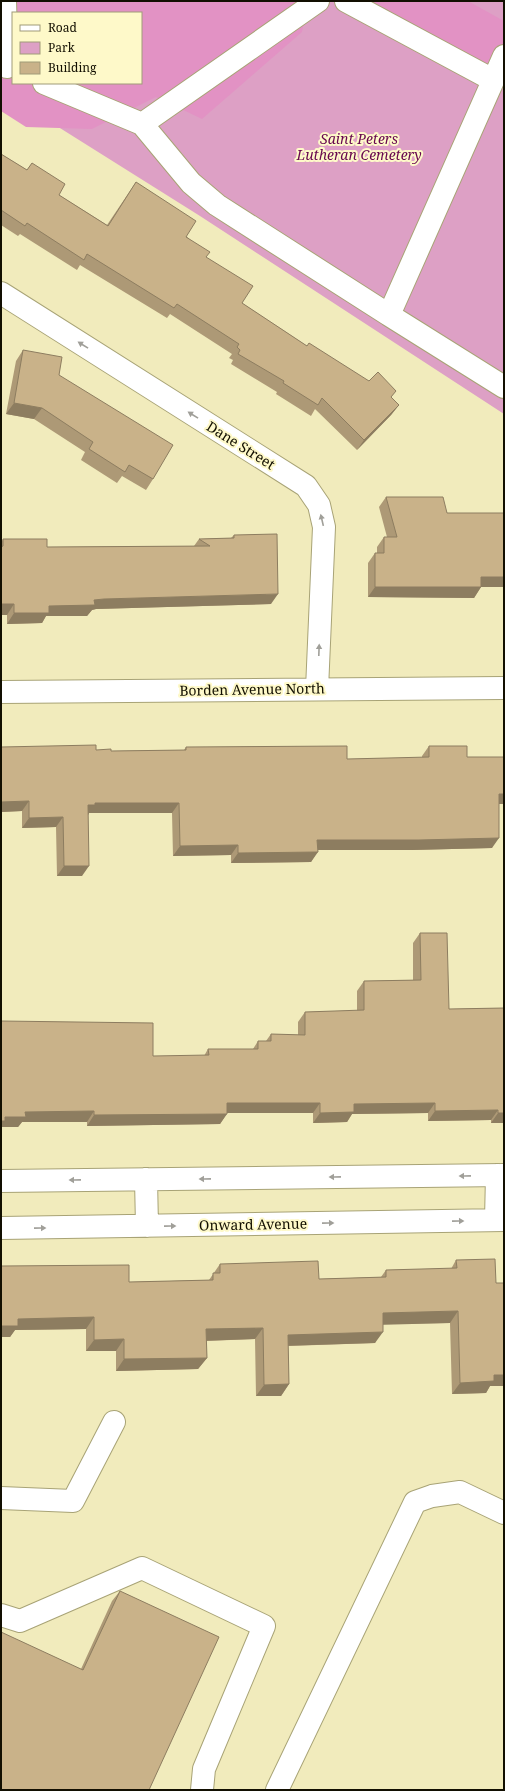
<svg xmlns="http://www.w3.org/2000/svg" width="505" height="1791" font-family="'Noto Serif',serif">
  <style>
    .green { fill: #dda0c5; fill-rule: evenodd }
    .forest { fill: #e292c4; fill-rule: evenodd }
    .lines { fill: none; stroke-linecap: round; stroke-linejoin: round }
    .minor-casing { stroke: #a8a376; stroke-width: 24 }
    .minor { stroke: #fff; stroke-width: 22 }
    .wall { fill: #ad9976 }
    .shaded-wall { fill: #8d7d60 }
    .building { fill: #c9b289; stroke: #8d7d60 }
    .oneway { fill: #a09f99 }
    .labels { text-anchor: middle; dominant-baseline: central; stroke-width: 4; stroke-linejoin: round; paint-order: stroke }
    .park-label { font-size: 14px; font-style: italic; fill: #67064e; stroke: #fef9c9 }
    .street-label { font-size: 14px; fill: #120f01; stroke: #fef9c9 }
  </style>
  <rect width="100%" height="100%" fill="#f1ebbc"/>
  <!-- green -->
  <path class="green" d="M1 1H504V414L200 216 1 91ZM13 13H141V83H13Z"/>
  <!-- forest -->
  <path class="forest" d="M1 1H308L302 32 202 119 156 97 92 129 26 127 1 111ZM13 13H141V83H13Z
    M371 1H468L504 21V77Z"/>
  <g class="lines">
    <!-- minor casing -->
    <g class="minor-casing">
      <path id="minor" d="M5 1 7 67
        M346 1 493 80
        M504 56 389 315 504 387
        M44 83 142 124 191 183 217 205 389 315
        M142 124 318 1
        M1 293 306 486 319 505 324 527 317 689
        M1 692 504 688
        M146 1179 147 1226
        M1 1181 504 1175
        M496 1220 497 1175
        M1 1228 504 1220
        M1 1498 73 1501 114 1422
        M1 1615 20 1621 142 1568 264 1626 204 1769 202 1790
        M277 1790 415 1502 432 1496 460 1492 504 1513"/>
    </g>
    <!-- minor -->
    <use href="#minor" class="minor"/>
  </g>
  <!-- wall -->
  <path class="wall" d="M1 154 27 170 32 163 59 195 107 225 136 182 206 257 242 303 307 346 392 398 399 405 391 415 357 450 315 409 311 416 276 394 277 392 231 364 233 360 229 358 232 354 170 314 167 318 80 265 77 270 20 234 18 236 1 225Z
    M23 350 59 375 153 479 146 490 122 476 117 483 81 460 85 452 34 419 6 414 16 361Z
    M386 497 447 513H504V587H481L474 598 368 597V563L375 553H377V547L384 537H387L379 507Z
    M234 535 271 604 96 609 92 610 87 616H46L42 623 7 624V615H1V543L3 539 47 547 194 546 199 539 231 538Z
    M429 746 467 757H504V804H499L492 848 412 850H318L311 862 231 863V855L173 856 172 813H89L88 815 82 876H57L56 827 22 828V811L1 812V747L96 750 111 751 184 750 186 747 347 759 422 758V756Z
    M420 933 449 1009 504 1008V1123H491V1120L428 1121V1113L352 1114 347 1122 313 1123V1113H227L220 1124 87 1126V1122H22L18 1127H1V1021L153 1056H204L208 1049H253L258 1041H266L271 1034 298 1035V1022L305 1012 357 1011V991L364 981 413 980V943Z
    M456 1260 490 1386 486 1393 452 1394 450 1323 383 1324 375 1343 288 1346 289 1384 281 1396H256L255 1339 206 1341 207 1358 198 1369 116 1371V1351H86V1329L15 1330 10 1337H1V1266L129 1282 209 1280 220 1264 319 1279 381 1277 386 1270 451 1269Z
    M120 1591 149 1790 81 1669 112 1601Z"/>
  <!-- shaded-wall -->
  <path class="shaded-wall" d="M14 403 42 408 34 419 6 414Z
    M399 405 391 415 357 450 364 440Z
    M481 577H504V587H475H481L474 598 368 597 375 587Z
    M278 594 271 604 96 609 92 610 87 616H46L42 623 7 624 14 613 49 606 94 600 104 599Z
    M1 604H14L7 615H1Z
    M499 794H504V804H492Z
    M29 801 22 811 1 812V802Z
    M95 803H179L172 813H89L88 815V805Z
    M63 817 56 827 22 828 29 818Z
    M499 838 492 848 412 850H310L317 840Z
    M238 845 231 855 173 856 180 846Z
    M318 852 311 862 231 863 238 853Z
    M64 866H89L82 876H57Z
    M227 1103H320L313 1113H220Z
    M435 1103 428 1113 352 1114 347 1122 313 1123 320 1113 354 1104Z
    M498 1110 491 1120 428 1121 435 1111Z
    M94 1111 87 1122H22L18 1127H1V1121L5 1117 25 1112Z
    M498 1113H504V1123H491Z
    M227 1114 220 1124 87 1126 94 1115Z
    M458 1311 450 1323 375 1325 383 1313Z
    M94 1317 86 1329 15 1330 10 1337H1V1326L18 1319Z
    M263 1328 255 1339 198 1341 206 1329Z
    M383 1332 375 1343 280 1346 288 1335Z
    M124 1339 116 1351H86L94 1340Z
    M207 1358 198 1369 116 1371 124 1359Z
    M494 1375H504V1386H490L486 1393 452 1394 460 1383Z
    M289 1384 281 1396H256L264 1385Z"/>
  <!-- building -->
  <path class="building" d="M1 154 27 170 32 163 65 184 59 195 108 226 136 182 196 221 186 237 210 252 206 257 253 286 242 303 307 346 309 343 369 381 378 372 396 391 391 397 399 405 364 440 322 398 318 405 283 383 284 381 238 354 240 350 237 347 239 344 177 304 174 308 87 254 84 260 27 223 25 226 1 210Z
    M23 350 62 357 59 375 173 445 153 479 129 465 125 472 89 449 93 442 42 408 14 403Z
    M386 497H443L447 513H504V577H481V587H375V553H384V537H397Z
    M277 534 278 594 104 599 94 600 95 605 49 606V613H14V604H1V547L3 546V539H47V547L210 546 199 539 234 538V535Z
    M96 745V750L111 749V751L186 750V747L347 746V759L429 757V746H467V757H504V794H499V838L419 840H317L318 852 238 853V845L180 846 179 803H95V805H88L89 866H64L63 817 29 818V801L1 802V747Z
    M420 933H447L449 1009 504 1008V1113H498V1110L435 1111V1103L354 1104V1112L320 1113V1103H227V1114L94 1115V1111L25 1112 26 1117H5V1121H1V1021L153 1023V1056L209 1055 208 1049H258V1041H271V1034L305 1035V1012L364 1010V981L421 980Z
    M495 1259 496 1283H504V1375H494V1381L460 1383 458 1311 383 1313V1332L288 1335 289 1384 264 1385 263 1328 206 1329 207 1358 124 1359V1339L94 1340V1317L18 1319V1326H1V1266L129 1265V1282L213 1280V1273H220V1264L318 1261 319 1279 386 1277V1270L457 1268 456 1260Z
    M120 1591 219 1637 149 1790H1V1632L83 1670Z"/>
  <!-- one-way arrows -->
  <defs><path id="oneway-solid" d="M-6-.8H1V-3.2L6.5 0L1 3.2V.8H-6Z"/></defs>
  <g class="oneway">
    <use href="#oneway-solid" transform="translate(83 345) rotate(-148)"/>
    <use href="#oneway-solid" transform="translate(193 415) rotate(-148)"/>
    <use href="#oneway-solid" transform="translate(322 520) rotate(-103)"/>
    <use href="#oneway-solid" transform="translate(319 650) rotate(-88)"/>
    <use href="#oneway-solid" transform="translate(465 1176) rotate(179)"/>
    <use href="#oneway-solid" transform="translate(335 1177) rotate(179)"/>
    <use href="#oneway-solid" transform="translate(205 1179) rotate(179)"/>
    <use href="#oneway-solid" transform="translate(75 1180) rotate(179)"/>
    <use href="#oneway-solid" transform="translate(458 1221) rotate(-1)"/>
    <use href="#oneway-solid" transform="translate(328 1223) rotate(-1)"/>
    <use href="#oneway-solid" transform="translate(170 1226) rotate(-1)"/>
    <use href="#oneway-solid" transform="translate(40 1228) rotate(-1)"/>
  </g>
  <g class="labels">
    <!-- park labels -->
    <g class="park-label">
      <text x="359" y="138">Saint Peters<tspan x="359" dy="16">Lutheran Cemetery</tspan></text>
    </g>
    <!-- street labels -->
    <g class="street-label">
      <text transform="translate(241 445) rotate(32)">Dane Street</text>
      <text transform="translate(252 689) rotate(-1)">Borden Avenue North</text>
      <text transform="translate(253 1224) rotate(-1)">Onward Avenue</text>
    </g>
  </g>
  <!-- border -->
  <rect width="505" height="1791" fill="none" stroke="#120f01" stroke-width="4"/>
  <!-- legend -->
  <rect x="12" y="12" width="130" height="72" fill="#fef9c9" stroke="#a09b79"/>
  <rect x="20" y="25" width="20" height="6" fill="#ffffff" stroke="#a09b79"/>
  <text x="48" y="32" font-size="12" fill="#120f01">Road</text>
  <rect x="20" y="42" width="20" height="12" fill="#dda0c5" stroke="#a09b79"/>
  <text x="48" y="52" font-size="12" fill="#120f01">Park</text>
  <rect x="20" y="62" width="20" height="12" fill="#c9b289" stroke="#a09b79"/>
  <text x="48" y="72" font-size="12" fill="#120f01">Building</text>
</svg>
